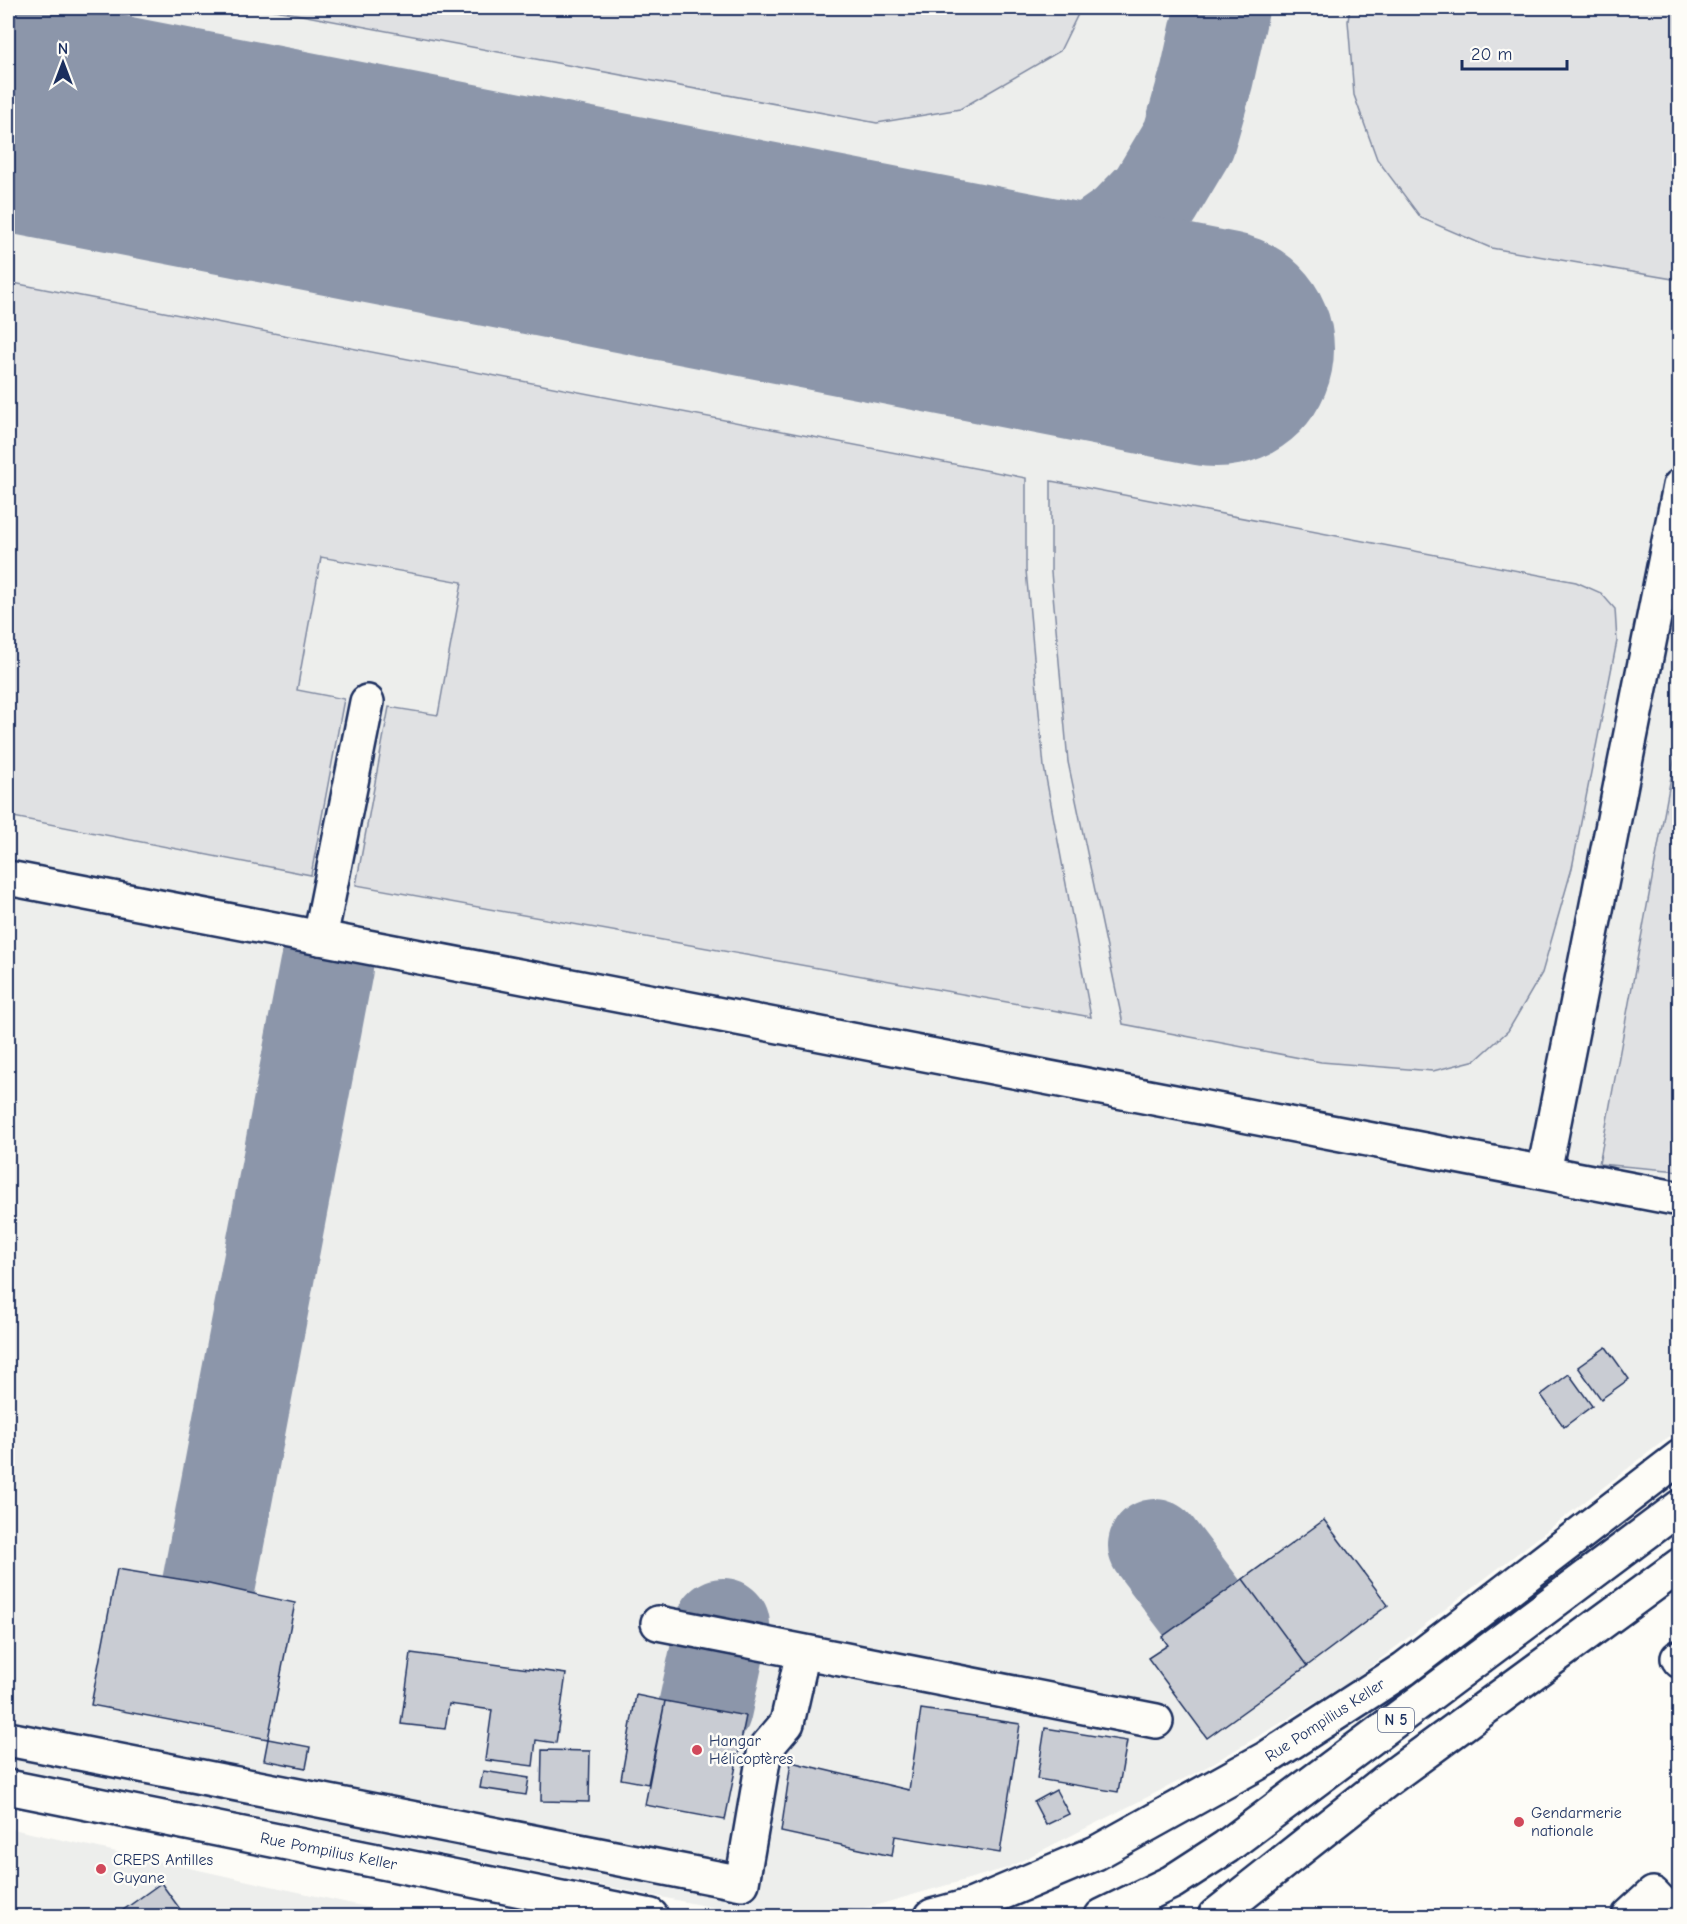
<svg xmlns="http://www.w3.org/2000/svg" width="1687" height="1924" font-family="'Comic Neue',sans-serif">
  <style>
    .built { fill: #edeeec }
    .green { fill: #e0e1e3; stroke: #7e88a0; stroke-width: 1.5 }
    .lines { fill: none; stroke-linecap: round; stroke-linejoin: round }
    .taxiway { stroke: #8c96aa; stroke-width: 94 }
    .runway { stroke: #8c96aa; stroke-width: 236 }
    .building { fill: #c9ccd3; stroke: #1b2f5e; stroke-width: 1.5 }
    .minor-casing { stroke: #1b2f5e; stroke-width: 38 }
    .major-casing { stroke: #1b2f5e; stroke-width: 38 }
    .minor { stroke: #fdfcf7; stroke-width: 33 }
    .major { stroke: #fdfcf7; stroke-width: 33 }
    .poi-dot { fill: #d1495b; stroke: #fdfcf7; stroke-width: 2 }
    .labels { text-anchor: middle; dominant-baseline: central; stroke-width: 5; stroke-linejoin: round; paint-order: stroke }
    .shield { fill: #fdfcf7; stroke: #5f6c8c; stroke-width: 1.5 }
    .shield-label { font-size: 15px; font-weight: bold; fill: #1b2f5e }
    .street-label { font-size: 16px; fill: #1b2f5e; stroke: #fdfcf7 }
    .poi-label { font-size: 16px; fill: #1b2f5e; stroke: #fdfcf7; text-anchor: start }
  </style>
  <rect width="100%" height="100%" fill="#fdfcf7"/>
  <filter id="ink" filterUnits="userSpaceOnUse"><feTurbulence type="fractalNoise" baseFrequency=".0167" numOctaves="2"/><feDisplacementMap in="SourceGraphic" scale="12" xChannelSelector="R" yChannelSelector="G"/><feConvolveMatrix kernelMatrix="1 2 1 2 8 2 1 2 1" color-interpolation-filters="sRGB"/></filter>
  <g filter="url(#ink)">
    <!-- built -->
    <path class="built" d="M8 8H1679V1429L1353 1680 1203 1769 1007 1868 874 1906 817 1916H756L8 1767Z
      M8 1828 380 1910 432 1916H8Z"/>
    <!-- green -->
    <path class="green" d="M264 8H1081L1060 51 960 109 877 123Z
      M1350 8H1679V280L1491 248 1421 218 1377 159 1354 95 1348 21Z
      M8 282 1026 478V570L1044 767 1091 1017 356 885 389 707 438 715 462 582 321 557 297 690 344 699 311 875 8 816Z
      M1051 481 1576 582 1601 593 1615 609 1617 641 1572 868 1542 973 1508 1031 1476 1060 1433 1071 1321 1062 1123 1024 1068 762 1051 572Z
      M1679 734V1171L1599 1164Z"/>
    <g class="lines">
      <!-- taxiway -->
      <path class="taxiway" d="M912 291 985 286 1039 274 1086 254 1126 226 1155 196 1189 139 1207 76 1222 8
        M1155 1546 1202 1608
        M209 1584 326 968
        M705 1708 723 1625"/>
      <!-- runway -->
      <path class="runway" d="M8 113 1216 349"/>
    </g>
    <!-- building -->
    <path class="building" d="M1606 1347 1629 1379 1601 1399 1578 1367Z
      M1569 1374 1592 1406 1564 1427 1541 1395Z
      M1324 1520 1388 1605 1307 1666 1243 1579Z
      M117 1569 209 1584 295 1603 268 1739 91 1705Z
      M1243 1579 1307 1666 1207 1738 1148 1658 1168 1645 1162 1637Z
      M411 1653 566 1674 556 1743 536 1740 533 1766 485 1760 492 1710 449 1704 445 1729 401 1724Z
      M636 1695 665 1701 648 1784 621 1779Z
      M665 1701 746 1716 725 1820 645 1805Z
      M921 1709 1020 1724 1000 1853 895 1836 892 1856 781 1832 791 1762 909 1790Z
      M1045 1728 1127 1741 1118 1792 1037 1779Z
      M268 1739 310 1747 306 1768 264 1760Z
      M542 1750 590 1751 589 1802 541 1801Z
      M483 1771 529 1778 526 1795 480 1788Z
      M1056 1790 1069 1814 1046 1825 1034 1802Z
      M161 1883 185 1916H115Z"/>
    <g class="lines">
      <!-- minor casing -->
      <g class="minor-casing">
        <g id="minor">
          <path d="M8 878 1680 1199"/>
          <path d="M320 938 367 702"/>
          <path d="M1544 1172 1680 486"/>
          <path d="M658 1623 1156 1721"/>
          <path d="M1678 1658 1680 1661"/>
          <path d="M8 1739 742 1883 765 1749 787 1723 803 1652"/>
          <path id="s1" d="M8 1787 651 1916"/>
          <path id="s2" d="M932 1916 973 1905 1096 1853 1267 1758 1404 1669 1680 1457"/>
          <path d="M1629 1916 1653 1894 1674 1916"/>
        </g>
      </g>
      <!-- major casing -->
      <g class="major-casing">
        <path id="major" d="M1102 1916 1172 1882 1226 1847 1680 1507
          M1215 1916 1387 1780 1680 1565"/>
      </g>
      <!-- minor -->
      <use href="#minor" class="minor"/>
      <!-- major -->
      <use href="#major" class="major"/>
    </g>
  </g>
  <!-- markers -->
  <g class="poi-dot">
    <circle cx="697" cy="1750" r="6"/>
    <circle cx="1519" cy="1822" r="6"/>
    <circle cx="101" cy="1869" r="6"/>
  </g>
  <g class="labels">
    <!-- shield labels -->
    <rect class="shield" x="1378" y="1708" width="36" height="24" rx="4.5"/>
    <g class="shield-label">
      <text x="1396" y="1720">N 5</text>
    </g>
    <!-- street labels -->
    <g class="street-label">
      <text stroke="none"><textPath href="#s2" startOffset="441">Rue Pompilius Keller</textPath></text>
      <text stroke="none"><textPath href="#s1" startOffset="327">Rue Pompilius Keller</textPath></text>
    </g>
    <!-- poi labels -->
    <g class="poi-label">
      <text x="709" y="1741">Hangar<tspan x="709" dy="18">Hélicoptères</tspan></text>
      <text x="1531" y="1813">Gendarmerie<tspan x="1531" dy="18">nationale</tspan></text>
      <text x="113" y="1860">CREPS Antilles<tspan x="113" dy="18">Guyane</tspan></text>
    </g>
  </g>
  <!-- margin -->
  <rect width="1687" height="1924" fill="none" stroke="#fdfcf7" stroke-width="30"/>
  <rect x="15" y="15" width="1657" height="1894" fill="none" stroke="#1b2f5e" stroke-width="2" filter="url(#ink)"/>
  <!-- north arrow -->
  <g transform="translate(63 63)" stroke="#fdfcf7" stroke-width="4.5" paint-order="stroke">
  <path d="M0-4.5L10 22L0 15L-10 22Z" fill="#1b2f5e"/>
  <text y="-9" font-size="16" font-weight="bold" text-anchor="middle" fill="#1b2f5e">N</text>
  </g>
  <!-- scale -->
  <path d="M1462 60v9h105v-9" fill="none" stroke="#1b2f5e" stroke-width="3"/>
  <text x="1471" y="60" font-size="18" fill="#1b2f5e" stroke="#fdfcf7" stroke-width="4.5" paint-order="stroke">20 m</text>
</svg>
